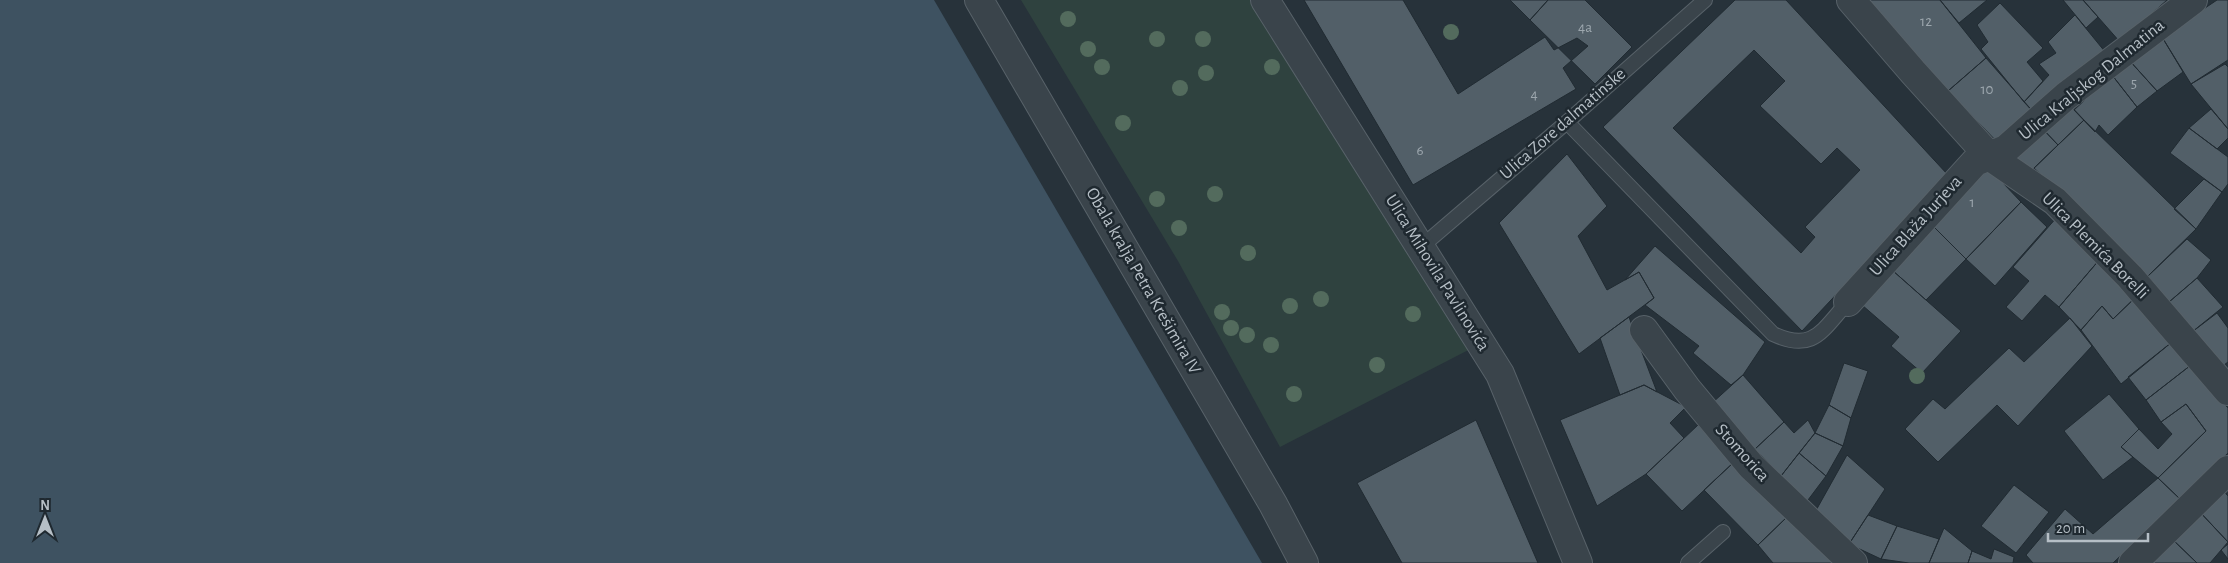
<svg xmlns="http://www.w3.org/2000/svg" width="2228" height="563" font-family="'Alegreya Sans',sans-serif">
  <style>
    .green { fill: #2f423f }
    .water { fill: #3e5261 }
    .building { fill: #525f68; stroke: #212b32; fill-rule: evenodd }
    .lines { fill: none; stroke-linecap: round; stroke-linejoin: round }
    .lane-casing { stroke: #586269; stroke-width: 16 }
    .street-casing { stroke: #586269; stroke-width: 30 }
    .lane { stroke: #3a444b; stroke-width: 14 }
    .street { stroke: #3a444b; stroke-width: 28 }
    .tree { fill: #536b5d }
    .labels { text-anchor: middle; dominant-baseline: central; stroke-width: 5; stroke-linejoin: round; paint-order: stroke }
    .number-label { font-size: 15px; fill: #9da7ae }
    .street-label { font-size: 18px; fill: #b6bfc6; stroke: #1f2930 }
  </style>
  <rect width="100%" height="100%" fill="#27323a"/>
  <!-- green -->
  <path class="green" d="M1021 0H1265L1482 343 1280 447 1178 261Z"/>
  <!-- water -->
  <path class="water" d="M0 0H934L1262 563H0Z"/>
  <!-- building -->
  <path class="building" d="M1304 0H1403L1458 94 1545 37 1554 50 1577 38 1588 46 1563 68 1576 89 1413 185Z
    M1510 0H1548L1530 20Z
    M1548 0H1585L1632 47 1595 84 1530 20Z
    M1735 0H1786L1948 175 1802 331 1603 127ZM1754 50 1785 81 1760 106 1821 164 1837 148 1860 170 1805 227 1815 237 1801 253 1673 128Z
    M1868 0H1940L1986 58 1948 91Z
    M1940 0H1987L1959 23Z
    M2063 0H2083L2098 17 2086 28Z
    M2083 0H2167L2120 42Z
    M2217 0H2228V60L2191 84 2162 37Z
    M2000 3 2043 48 2027 62 2043 81 2024 102 1981 49 1988 42 1977 25Z
    M2075 15 2106 53 2036 115 2024 102 2049 75 2039 64 2056 53 2048 42Z
    M2162 37 2183 72 2157 91 2129 60Z
    M1986 58 2036 115 2001 146 1948 91Z
    M2129 60 2157 91 2137 107 2112 75Z
    M2225 64 2228 67V129L2191 84Z
    M2112 75 2137 107 2108 135 2099 125 2095 132 2074 110Z
    M2066 101 2084 120 2058 145 2040 126Z
    M2211 109 2228 129V138L2217 149 2189 128Z
    M2084 120 2196 229 2148 276 2034 168Z
    M2040 126 2058 145 2028 174 2009 154Z
    M2189 128 2228 157V184L2222 192 2170 153Z
    M1567 154 1607 206 1578 236 1607 290 1639 272 1654 298 1579 354 1499 223Z
    M1986 165 2021 202 1966 259 1932 225Z
    M2204 179 2222 192 2196 229 2174 209Z
    M2021 202 2047 227 1995 286 1966 259Z
    M2058 216 2100 259 2059 307 2045 295 2022 321 2006 307 2029 281 2013 267Z
    M1932 225 1966 259 1926 300 1892 270Z
    M2187 239 2211 260 2197 278 2169 302 2148 276Z
    M1655 246 1765 342 1743 375 1731 385 1693 353 1699 346 1645 305 1654 298 1639 272 1625 280Z
    M2100 259 2138 295 2113 319 2102 306 2081 330 2059 307Z
    M1892 270 1961 331 1922 373 1891 346 1899 337 1862 305Z
    M2197 278 2223 307 2192 332 2169 302Z
    M2138 295 2172 342 2121 384 2081 330 2102 306 2113 319Z
    M2217 313 2228 328V362L2220 368 2192 332Z
    M1629 317 1635 334 1657 392 1644 385 1620 395 1600 338Z
    M2070 318 2092 346 2018 426 1997 405 1938 462 1905 429 1933 399 1945 409 2009 348 2024 362Z
    M2172 342 2191 365 2146 400 2128 377Z
    M1844 363 1868 371 1851 418 1829 405Z
    M2191 365 2228 408V453L2180 499 2158 478 2206 431 2186 404 2161 422 2146 400Z
    M1743 375 1784 422 1755 449 1711 404Z
    M1644 385 1686 407 1670 423 1684 438 1646 474 1597 506 1560 420Z
    M2109 394 2139 429 2121 447 2133 457 2103 480 2064 431Z
    M2186 404 2206 431 2158 478 2121 447 2139 429 2158 449 2172 434 2161 422Z
    M1829 405 1851 418 1843 446 1815 433Z
    M1476 420 1538 563H1402L1357 483Z
    M1808 420 1815 433 1781 476 1755 449 1784 422 1794 433Z
    M1698 425 1734 462 1682 511 1646 474Z
    M1815 433 1843 446 1826 476 1799 453Z
    M1799 453 1826 476 1805 504 1781 476Z
    M1847 455 1885 489 1849 544 1814 514Z
    M1734 462 1787 517 1758 545 1704 490Z
    M2158 478 2180 499 2113 563H2033L2026 555 2065 509 2093 534Z
    M2014 485 2049 512 2016 553 1981 526Z
    M2220 487 2228 496V542L2198 510Z
    M2198 510 2228 542 2210 563H2197L2170 537Z
    M1868 515 1897 526 1881 559 1849 544Z
    M1787 517 1840 563H1773L1758 545Z
    M1897 526 1939 539 1929 563H1909L1881 559Z
    M1944 528 1972 551 1968 563H1929Z
    M2170 537 2197 563H2144Z
    M2228 544V559L2221 550Z
    M1994 549 2014 557 2013 563H1968L1972 551 1991 559Z"/>
  <g class="lines">
    <!-- lane casing -->
    <g class="lane-casing">
      <path id="lane" d="M1567 122 1773 334C1814 353 1822 330 1848 302
        M1421 247 1567 122 1705 0
        M1688 563 1723 532"/>
    </g>
    <!-- street casing -->
    <g class="street-casing">
      <path id="street" d="M979 0 1273 504 1304 563
        M1265 0 1500 374 1578 563
        M1851 0 1913 72 1989 156 2055 201 2130 277 2228 391
        M1848 302 1975 162 2006 149 2066 96 2193 0
        M1644 330 1687 389 1751 466 1853 563
        M2133 563 2228 470"/>
    </g>
    <!-- lane -->
    <use href="#lane" class="lane"/>
    <!-- street -->
    <use href="#street" class="street"/>
  </g>
  <!-- trees -->
  <g class="tree">
    <circle cx="1068" cy="19" r="8"/>
    <circle cx="1451" cy="32" r="8"/>
    <circle cx="1157" cy="39" r="8"/>
    <circle cx="1203" cy="39" r="8"/>
    <circle cx="1088" cy="49" r="8"/>
    <circle cx="1102" cy="67" r="8"/>
    <circle cx="1272" cy="67" r="8"/>
    <circle cx="1206" cy="73" r="8"/>
    <circle cx="1180" cy="88" r="8"/>
    <circle cx="1123" cy="123" r="8"/>
    <circle cx="1215" cy="194" r="8"/>
    <circle cx="1157" cy="199" r="8"/>
    <circle cx="1179" cy="228" r="8"/>
    <circle cx="1248" cy="253" r="8"/>
    <circle cx="1321" cy="299" r="8"/>
    <circle cx="1290" cy="306" r="8"/>
    <circle cx="1222" cy="312" r="8"/>
    <circle cx="1413" cy="314" r="8"/>
    <circle cx="1231" cy="328" r="8"/>
    <circle cx="1247" cy="335" r="8"/>
    <circle cx="1271" cy="345" r="8"/>
    <circle cx="1377" cy="365" r="8"/>
    <circle cx="1917" cy="376" r="8"/>
    <circle cx="1294" cy="394" r="8"/>
  </g>
  <g class="labels">
    <!-- number labels -->
    <g class="number-label">
      <text x="1926" y="21">12</text>
      <text x="1585" y="27">4a</text>
      <text x="2134" y="83">5</text>
      <text x="1987" y="89">10</text>
      <text x="1534" y="94">4</text>
      <text x="1420" y="150">6</text>
      <text x="1972" y="202">1</text>
    </g>
    <!-- street labels -->
    <g class="street-label">
      <text transform="translate(2092 80) rotate(-39)">Ulica Kraljskog Dalmatina</text>
      <text transform="translate(1563 124) rotate(-41)">Ulica Zore dalmatinske</text>
      <text transform="translate(1916 226) rotate(-48)">Ulica Blaža Jurjeva</text>
      <text transform="translate(2095 246) rotate(45)">Ulica Plemića Borelli</text>
      <text transform="translate(1437 273) rotate(58)">Ulica Mihovila Pavlinovića</text>
      <text transform="translate(1143 281) rotate(60)">Obala kralja Petra Krešimira IV</text>
      <text transform="translate(1742 453) rotate(48)">Stomorica</text>
    </g>
  </g>
  <!-- north arrow -->
  <g transform="translate(45 518)" stroke="#1f2930" stroke-width="4" paint-order="stroke">
  <path d="M0-4L9 19L0 12L-9 19Z" fill="#b6bfc6"/>
  <text y="-8" font-size="14" font-weight="bold" text-anchor="middle" fill="#b6bfc6">N</text>
  </g>
  <!-- scale -->
  <path d="M2048 533v8h100v-8" fill="none" stroke="#b6bfc6" stroke-width="2.5"/>
  <text x="2056" y="533" font-size="15" fill="#b6bfc6" stroke="#1f2930" stroke-width="4" paint-order="stroke">20 m</text>
</svg>
